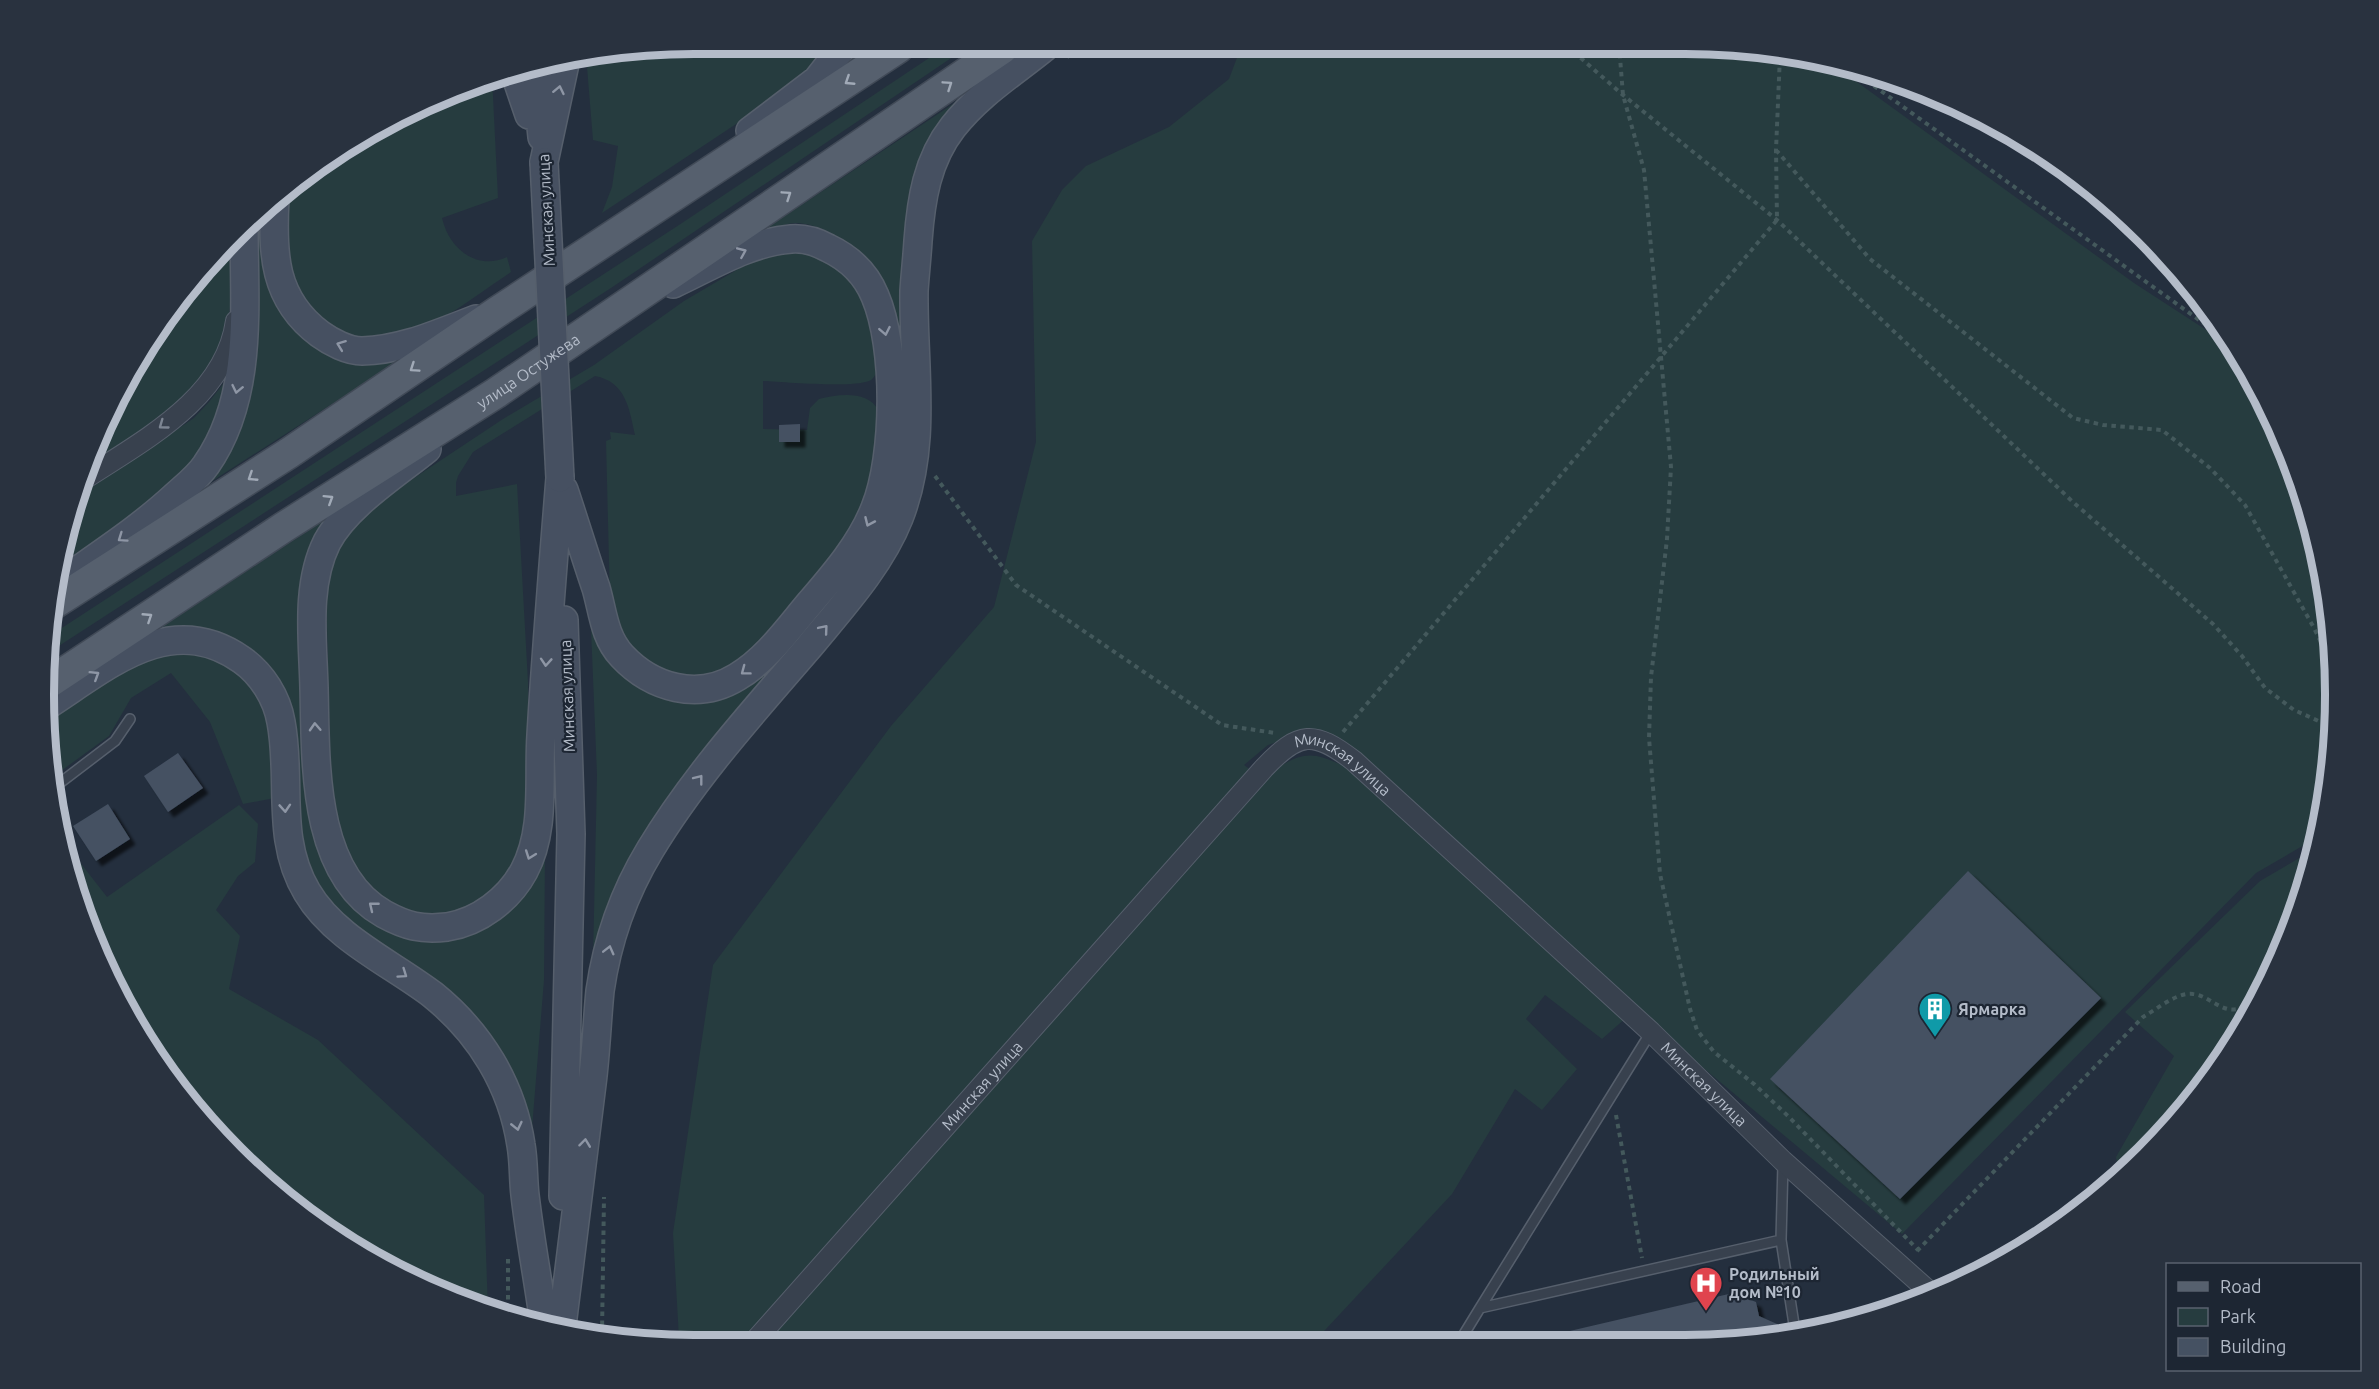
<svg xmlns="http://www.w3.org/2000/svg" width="2379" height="1389" font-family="Ubuntu,sans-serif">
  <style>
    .green { fill: #263c3f }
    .building { fill: #455162; filter: url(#shadow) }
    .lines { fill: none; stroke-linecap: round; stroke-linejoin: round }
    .lane-casing { stroke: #565f6c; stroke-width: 12 }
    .street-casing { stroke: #565f6c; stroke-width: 22 }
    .secondary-casing { stroke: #565f6c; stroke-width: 30 }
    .primary-casing { stroke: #414a57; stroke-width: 33 }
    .path { stroke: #44595c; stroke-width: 4; stroke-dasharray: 4.5 4.5; stroke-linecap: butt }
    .lane { stroke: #38414e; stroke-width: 9 }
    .street { stroke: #38414e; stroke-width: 20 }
    .secondary { stroke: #465061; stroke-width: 27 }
    .primary { stroke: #56606e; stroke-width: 30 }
    .secondary-bridge-casing { stroke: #565f6c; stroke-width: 30; stroke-linecap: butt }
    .secondary-bridge { stroke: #465061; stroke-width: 27 }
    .oneway { stroke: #a1aab7 }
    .oneway2 { stroke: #8e96a5 }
    .oneway3 { stroke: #7c8592 }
    .labels { text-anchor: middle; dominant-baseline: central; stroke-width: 4.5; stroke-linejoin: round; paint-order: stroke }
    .street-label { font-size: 16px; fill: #b4bcc9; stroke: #1d2633 }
    .poi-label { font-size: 16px; font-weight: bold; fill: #b4bcc9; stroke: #1d2633; text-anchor: start }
    .rim { fill: none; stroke: #b4bcc9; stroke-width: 8 }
  </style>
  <defs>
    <filter id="shadow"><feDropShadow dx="5.5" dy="5.5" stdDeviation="1.5" flood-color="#0009"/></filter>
  </defs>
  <rect width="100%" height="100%" fill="#242f3e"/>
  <!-- green -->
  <path class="green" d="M1727 45 1835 66 2134 283 2234 348 2286 445 2323 567 2335 694 2323 821 2318 837 2256 873 1902 1234 1634 1010 1353 752 1318 729 1268 745 1244 765 1263 779C1302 749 1311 749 1354 771L1627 1017 1602 1039 1545 995 1526 1019 1577 1069 1542 1110 1515 1089 1452 1194 1312 1344H684L679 1338 673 1233 713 965 891 726 994 607 1036 442 1032 241 1062 190 1086 166 1169 127 1229 79 1241 47Z
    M829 48 822 60 789 89 602 213 612 187 618 146 593 140 586 55 609 49Z
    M944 48H966L611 288 48 653V637L682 223Z
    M492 76 498 198 442 218C449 249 477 271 507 257L511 272C482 291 449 318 417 330 408 333 368 341 359 340 328 336 293 294 288 264 284 239 287 211 289 186L298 178 406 111Z
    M968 94C899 162 905 269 909 358 911 406 913 453 899 499 882 553 841 595 806 637 745 710 670 784 628 870 614 899 606 929 598 959H593L597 775 591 629H595C603 654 620 673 643 687 669 703 700 707 729 693 767 675 794 637 819 605 849 570 879 537 895 493 897 489 896 484 897 480 906 436 902 393 898 349 896 332 895 312 888 296 885 288 879 279 875 272 859 248 826 224 796 223 785 223 771 230 761 232Z
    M263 209 291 323 413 352 206 485 255 269 257 214Z
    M234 234C233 267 234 303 224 335 206 397 138 432 88 466L110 407 123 386 139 373 135 365 153 333Z
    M805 252C822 259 848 269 858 286 867 301 890 373 869 381 851 388 785 382 763 381V429L807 430 810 408 819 399C838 394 868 390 878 410L870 489 847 539 762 643 725 672 679 679 642 658 627 641 616 623 610 602 606 441 611 439 610 432 635 435C629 408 626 382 595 376L473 452 458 476 456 483V496L517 484 528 682 530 778 528 822 521 850 501 886 480 904 439 918 421 916 393 906 364 881 346 852 331 792 326 586 332 560 348 530 384 498 503 419 594 365 684 301 740 268 774 253Z
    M230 375 206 449 145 508 58 565 66 526 76 498 194 418 209 402Z
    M334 514 305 746 371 921C391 933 410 941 434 941L545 849 544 980 531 1141 524 1106 320 894 304 858 279 682 263 660 251 650 231 639 152 633Z
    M164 652 209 654 247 676 272 723 275 798 243 804 210 722 171 673 131 698 109 736 50 779 45 737 46 717 123 669Z
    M239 805 258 824 255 862 238 876 216 910 240 936 229 989 318 1040 484 1195 488 1311 333 1236 205 1123 131 1020 93 943 61 838 107 897Z
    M2315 849 2286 943 2226 1056 2145 1155 2119 1174 2116 1157 2174 1056 2125 1012 2260 881Z"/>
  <!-- building -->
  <path class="building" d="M800 424V442H779V425Z
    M178 753 203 788 168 812 144 776Z
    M108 804 130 839 96 861 73 826Z
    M1968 871 2101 998 1900 1199 1770 1079Z
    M1733 1293 1756 1302 1759 1316 1788 1329V1332L1727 1344H1545L1544 1337Z"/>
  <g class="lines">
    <!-- lane casing -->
    <g class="lane-casing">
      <path id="lane" d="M52 789 115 741 130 719
        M1783 1163 1781 1240 1795 1331
        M1480 1308 1651 1032
        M1458 1344 1480 1308 1781 1240"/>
    </g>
    <!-- street casing -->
    <g class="street-casing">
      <g id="street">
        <path d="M83 480C142 441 225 399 236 321"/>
        <path id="s1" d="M752 1344 1264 768C1299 731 1314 730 1354 761L1651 1032 1783 1161 1932 1294"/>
      </g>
    </g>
    <!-- secondary casing -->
    <g class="secondary-casing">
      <path id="secondary" d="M535 66 542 137
        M514 71 529 115
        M750 131 817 80 842 48
        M544 162 566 59
        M275 199C272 253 273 299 320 334 331 342 348 351 362 351 402 350 439 333 476 319
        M427 449C395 475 347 505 327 542 305 586 313 641 314 688 316 761 311 873 384 914 406 926 421 930 447 927 479 922 509 899 524 871 546 830 538 780 541 735 546 650 553 564 560 478
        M564 490C575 523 585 556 596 588 603 612 604 637 622 656 652 688 698 701 737 677 766 660 788 629 809 604 834 575 861 544 875 508 896 456 897 347 875 296 866 274 849 258 828 248 817 242 803 238 791 239 749 242 710 267 673 284
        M54 587C94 558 137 531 174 497 185 487 198 477 206 465 254 397 244 305 244 226
        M46 706C107 667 170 609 242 660 262 674 277 698 281 722 292 779 275 839 307 892 334 938 391 963 433 995 480 1033 512 1085 521 1145 524 1162 523 1178 525 1195 530 1238 538 1280 544 1323
        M563 1196 571 834 564 620
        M562 1326C572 1245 582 1165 592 1084 596 1053 597 1022 600 991 607 942 624 893 650 850 694 777 753 712 809 647 841 608 880 566 899 518 928 444 913 368 914 291 915 275 917 258 918 241 921 200 927 160 953 127 979 94 1013 73 1045 47"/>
    </g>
    <!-- primary casing -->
    <g class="primary-casing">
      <g id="primary">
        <path d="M50 606 289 453 497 312 898 48"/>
        <path id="s2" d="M47 684 284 527 496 393 1003 48"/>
      </g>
    </g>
    <!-- path -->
    <path class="path" d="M1619 45 1623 95 1644 170 1671 467 1667 539 1651 677 1649 738 1660 874 1690 1009 1697 1030 1714 1052 1754 1084 1788 1116 1918 1250
      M1567 46 1623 95 1777 220 2074 503 2213 624 2242 656 2265 688 2294 710 2332 727
      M1067 57 1081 47
      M1852 70 2231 343
      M1776 150 1870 259 2073 418 2103 425 2162 430 2210 468 2245 505 2314 628 2333 667
      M935 476 1016 585 1222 725 1275 733
      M1343 732 1777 220 1776 150 1780 55
      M1616 1115 1642 1258
      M1917 1251 2143 1017C2157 1009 2177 992 2193 994 2208 995 2222 1013 2237 1009 2243 1008 2251 1001 2257 997
      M508 1259V1316
      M602 1334 604 1197"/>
    <!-- lane -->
    <use href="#lane" class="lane"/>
    <!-- street -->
    <use href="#street" class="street"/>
    <!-- secondary -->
    <use href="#secondary" class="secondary"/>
    <!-- primary -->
    <use href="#primary" class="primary"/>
    <!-- secondary-bridge casing -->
    <g class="secondary-bridge-casing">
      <path id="secondary-bridge" d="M544 162 560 478"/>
    </g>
    <!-- secondary-bridge -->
    <use href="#secondary-bridge" class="secondary-bridge"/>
  </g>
  <!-- one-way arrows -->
  <defs><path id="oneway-chevron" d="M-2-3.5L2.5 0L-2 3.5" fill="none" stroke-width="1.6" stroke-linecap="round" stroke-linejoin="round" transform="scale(1.5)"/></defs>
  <g class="oneway">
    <use href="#oneway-chevron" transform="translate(849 81) rotate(147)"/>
    <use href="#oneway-chevron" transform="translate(948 85) rotate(-34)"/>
    <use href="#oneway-chevron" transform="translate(787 195) rotate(-34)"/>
    <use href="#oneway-chevron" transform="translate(414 368) rotate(146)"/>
    <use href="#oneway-chevron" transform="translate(252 477) rotate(147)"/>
    <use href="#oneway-chevron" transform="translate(329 499) rotate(-32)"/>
    <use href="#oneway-chevron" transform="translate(148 617) rotate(-33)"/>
  </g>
  <g class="oneway2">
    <use href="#oneway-chevron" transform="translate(559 90) rotate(-78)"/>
    <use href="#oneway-chevron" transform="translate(742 252) rotate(-23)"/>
    <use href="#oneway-chevron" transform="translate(885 331) rotate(79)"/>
    <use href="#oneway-chevron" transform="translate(341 345) rotate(-159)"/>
    <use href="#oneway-chevron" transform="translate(237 389) rotate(102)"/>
    <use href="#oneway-chevron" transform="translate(869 522) rotate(114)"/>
    <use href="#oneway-chevron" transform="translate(122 538) rotate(145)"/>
    <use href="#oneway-chevron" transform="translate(824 629) rotate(-50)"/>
    <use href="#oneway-chevron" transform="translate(546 662) rotate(94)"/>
    <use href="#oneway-chevron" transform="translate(745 671) rotate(143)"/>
    <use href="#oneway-chevron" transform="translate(95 675) rotate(-32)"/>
    <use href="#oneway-chevron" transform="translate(315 727) rotate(-93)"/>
    <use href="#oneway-chevron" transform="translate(699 779) rotate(-52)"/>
    <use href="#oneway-chevron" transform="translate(285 808) rotate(86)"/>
    <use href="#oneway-chevron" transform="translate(530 855) rotate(110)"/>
    <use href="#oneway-chevron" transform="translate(373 906) rotate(-141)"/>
    <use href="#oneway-chevron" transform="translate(609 950) rotate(-76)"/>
    <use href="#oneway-chevron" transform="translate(403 974) rotate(35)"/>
    <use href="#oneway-chevron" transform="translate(517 1126) rotate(77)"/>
    <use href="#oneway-chevron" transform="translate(585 1143) rotate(-83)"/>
  </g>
  <use class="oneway3" href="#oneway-chevron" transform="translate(163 425) rotate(144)"/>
  <!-- icons -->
  <defs>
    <g id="building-pin" transform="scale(1.725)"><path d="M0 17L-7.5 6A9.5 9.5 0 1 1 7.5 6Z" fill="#0f9aa8" stroke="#1d2633"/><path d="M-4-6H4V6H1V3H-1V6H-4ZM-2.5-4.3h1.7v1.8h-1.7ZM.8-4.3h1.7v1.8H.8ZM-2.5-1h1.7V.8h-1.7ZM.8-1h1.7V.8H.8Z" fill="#fff"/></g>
    <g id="hospital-pin" transform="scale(1.725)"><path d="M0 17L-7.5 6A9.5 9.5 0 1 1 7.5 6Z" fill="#e0444e" stroke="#1d2633"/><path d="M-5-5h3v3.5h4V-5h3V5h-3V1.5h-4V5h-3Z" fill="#fff"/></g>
  </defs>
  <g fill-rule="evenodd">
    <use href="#building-pin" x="1935" y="1009"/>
    <use href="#hospital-pin" x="1706" y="1283"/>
  </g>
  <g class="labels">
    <!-- street labels -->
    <g class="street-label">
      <text transform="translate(546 210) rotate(-93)">Минская улица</text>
      <text stroke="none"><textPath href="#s2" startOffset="574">улица Остужева</textPath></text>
      <text transform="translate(567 696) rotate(-92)">Минская улица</text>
      <text stroke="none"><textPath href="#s1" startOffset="867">Минская улица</textPath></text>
      <text stroke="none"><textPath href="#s1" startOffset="1353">Минская улица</textPath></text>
      <text stroke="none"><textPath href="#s1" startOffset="346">Минская улица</textPath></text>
    </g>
    <!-- poi labels -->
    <g class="poi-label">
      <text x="1958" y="1009">Ярмарка</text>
      <text x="1729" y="1274">Родильный<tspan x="1729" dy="18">дом №10</tspan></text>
    </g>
  </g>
  <!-- crop -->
  <path d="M0 0H2379V1389H0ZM694 54H1685A640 640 0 0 1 2325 694V695A640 640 0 0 1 1685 1335H694A640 640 0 0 1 54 695V694A640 640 0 0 1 694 54Z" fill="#29323f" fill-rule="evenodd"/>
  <path class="rim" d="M694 54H1685A640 640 0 0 1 2325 694V695A640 640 0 0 1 1685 1335H694A640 640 0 0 1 54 695V694A640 640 0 0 1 694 54Z"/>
  <!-- legend -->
  <rect x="2166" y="1263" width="195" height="108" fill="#1d2633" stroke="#59626f" stroke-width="1.5"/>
  <rect x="2178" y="1282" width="30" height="9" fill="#56606e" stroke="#59626f" stroke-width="1.5"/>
  <text x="2220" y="1293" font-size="18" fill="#b4bcc9">Road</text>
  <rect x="2178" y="1308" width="30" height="18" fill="#263c3f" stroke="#59626f" stroke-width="1.5"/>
  <text x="2220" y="1323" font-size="18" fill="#b4bcc9">Park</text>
  <rect x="2178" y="1338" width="30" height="18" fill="#455162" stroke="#59626f" stroke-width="1.5"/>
  <text x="2220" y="1353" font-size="18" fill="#b4bcc9">Building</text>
</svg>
